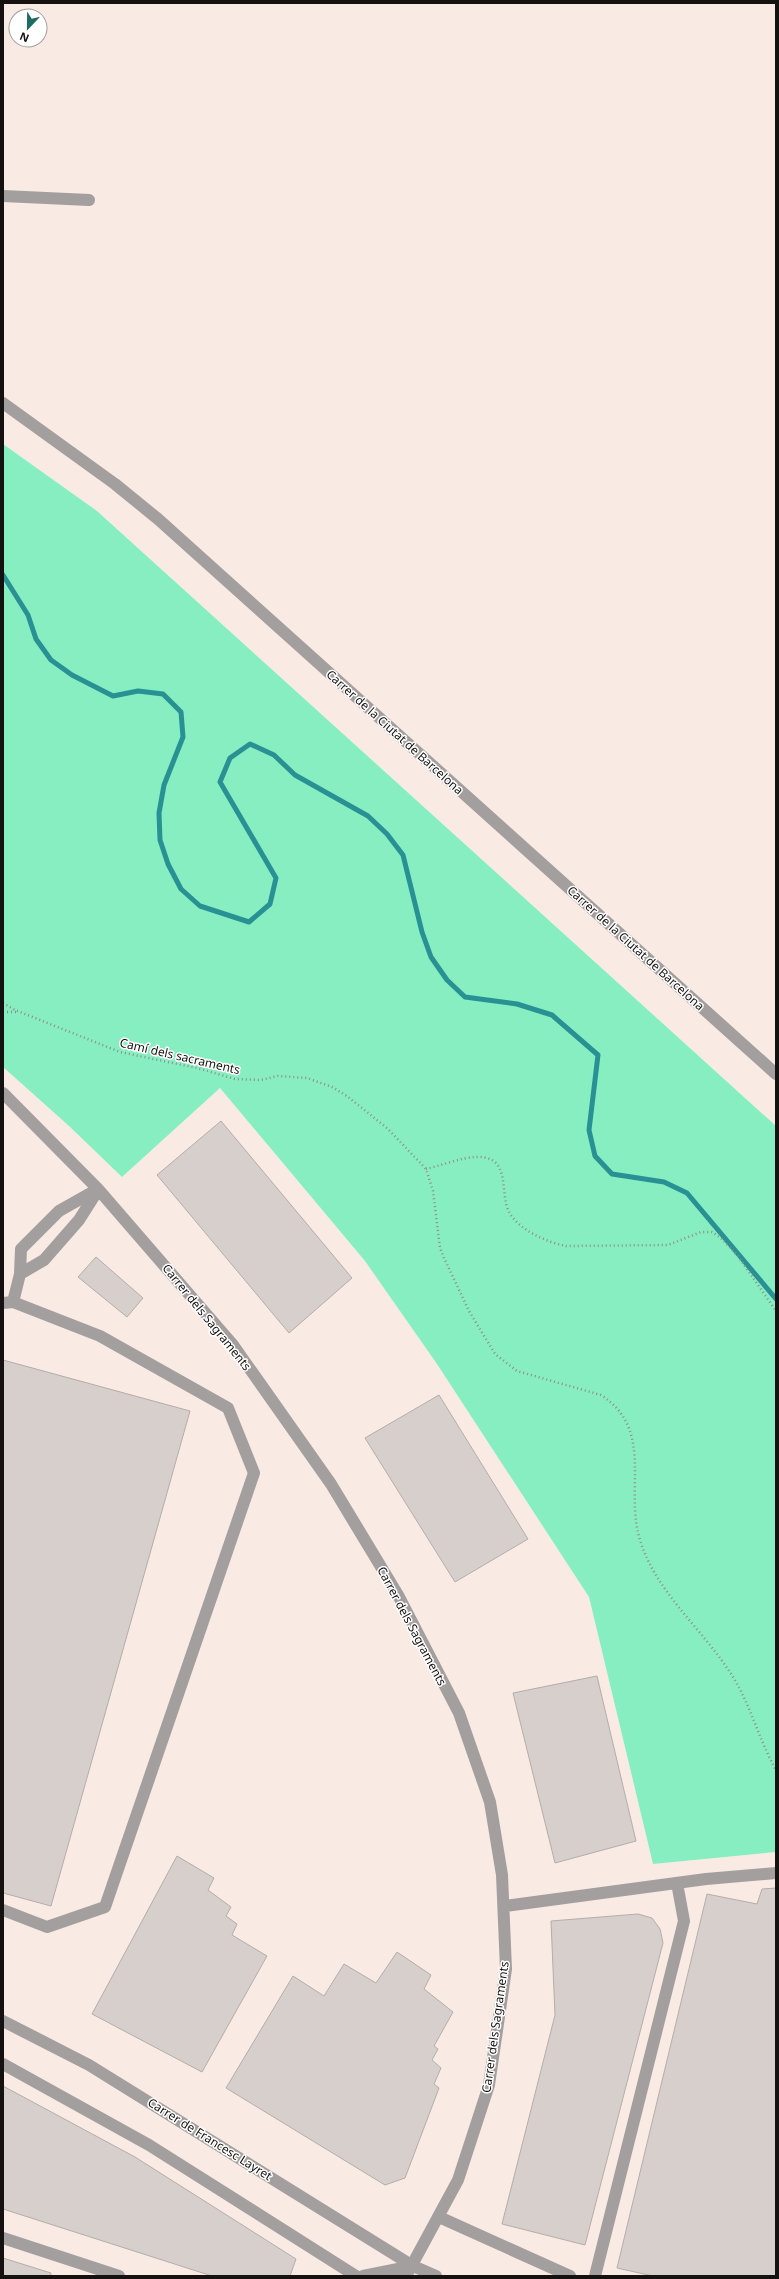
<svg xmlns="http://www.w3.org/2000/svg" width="779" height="2279" font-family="'Noto Sans',sans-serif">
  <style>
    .built { fill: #f9eae4; fill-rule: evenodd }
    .green { fill: #86eec0 }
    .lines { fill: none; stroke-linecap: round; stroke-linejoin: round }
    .stream { stroke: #299094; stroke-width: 5 }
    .building { fill: #d7cfcc; stroke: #b4adaa }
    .path { stroke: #918c8a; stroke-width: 2.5; stroke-dasharray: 1 3; stroke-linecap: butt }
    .minor { stroke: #a29f9e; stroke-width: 12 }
    .labels { text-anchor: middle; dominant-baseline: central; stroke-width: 3; stroke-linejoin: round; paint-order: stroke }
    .street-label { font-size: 12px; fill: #141110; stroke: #fff }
  </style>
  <rect width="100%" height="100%" fill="#fef8f5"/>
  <!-- built -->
  <path class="built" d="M3 3H776V1126L97 511 3 444ZM16 16H40V40H16Z
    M3 1067 69 1126 122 1177 220 1088 365 1261 437 1364 589 1597 653 1864 776 1852V2276H3Z"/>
  <!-- green -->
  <path class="green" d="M3 444 97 511 776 1126V1852L653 1864 589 1597 437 1364 365 1261 220 1088 122 1177 69 1126 3 1067Z"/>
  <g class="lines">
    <!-- stream -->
    <path class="stream" d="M3 575 28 615 36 639 51 660 72 675 113 696 138 691 163 694 181 712 183 737 164 785 159 813 160 840 168 864 181 889 200 906 249 922 270 904 276 878 220 782 230 758 250 744 274 755 295 775 368 816 387 834 403 855 422 932 431 957 447 980 465 997 517 1004 552 1015 598 1055 589 1130 595 1156 612 1174 664 1182 687 1193 776 1299"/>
  </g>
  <!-- building -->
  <path class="building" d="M221 1121 352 1278 289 1333 157 1175Z
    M96 1257 143 1298 127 1317 78 1277Z
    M3 1360 190 1411 51 1906 3 1893Z
    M439 1395 528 1539 455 1582 365 1438Z
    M597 1676 636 1841 555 1863 513 1693Z
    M177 1856 214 1878 208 1890 231 1907 226 1916 237 1924 232 1935 267 1956 202 2072 92 2014Z
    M776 1888V2276H653L617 2268 707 1894 757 1904 762 1889Z
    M638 1914 652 1918 660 1929 663 1943 585 2245 502 2224 555 2015 551 1921Z
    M397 1952 431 1975 424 1989 453 2012 434 2046 438 2049 432 2060 441 2068 434 2084 439 2088 405 2178 385 2185 226 2088 293 1976 324 1996 344 1964 376 1983Z
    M3 2086 135 2157 296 2259 290 2276H212L3 2209Z
    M3 2258 51 2273V2276H3Z"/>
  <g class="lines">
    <!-- path -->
    <path class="path" d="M3 1003 15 1010 120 1052 197 1068 235 1079 261 1080 278 1076 307 1078 332 1087 347 1096 388 1129 426 1169 433 1191 440 1248 444 1258 469 1311 495 1354 517 1371 601 1395C655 1430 624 1488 640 1540 656 1593 704 1630 733 1677 751 1706 759 1740 776 1770
      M3 1012H18
      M426 1169C440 1166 462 1157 477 1157 512 1156 499 1193 509 1212 519 1230 546 1242 566 1246L668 1245 701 1232H712L721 1238 738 1256 776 1311"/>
    <!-- minor -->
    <path class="minor" d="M3 196 89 200
      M3 403 115 484 158 519 776 1074
      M3 1093 98 1189 233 1345 331 1484 398 1595 459 1713 490 1802 502 1875 506 1969 489 2085 458 2180 406 2276
      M20 1274 44 1260 79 1220 98 1190
      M13 1302 20 1274 21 1249 59 1211 98 1189
      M3 1303 13 1302 100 1336 228 1408 254 1473 105 1907 47 1927 3 1910
      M505 1906 706 1879 776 1873
      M3 2021 89 2065 413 2266 436 2276
      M3 2064 149 2145 356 2276
      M439 2217 570 2276
      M3 2238 119 2276
      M363 2276 413 2266
      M595 2276 684 1921 677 1883"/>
  </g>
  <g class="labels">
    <!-- street labels -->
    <g class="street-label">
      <text transform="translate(395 732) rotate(42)">Carrer de la Ciutat de Barcelona</text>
      <text transform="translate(636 948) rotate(42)">Carrer de la Ciutat de Barcelona</text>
      <text transform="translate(180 1056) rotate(13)">Camí dels sacraments</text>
      <text transform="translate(207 1317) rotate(51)">Carrer dels Sagraments</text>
      <text transform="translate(412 1626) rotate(62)">Carrer dels Sagraments</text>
      <text transform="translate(495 2027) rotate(-82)">Carrer dels Sagraments</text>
      <text transform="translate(210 2139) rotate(32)">Carrer de Francesc Layret</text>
    </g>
  </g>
  <!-- border -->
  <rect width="779" height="2279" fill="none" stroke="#141110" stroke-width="8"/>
  <!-- north arrow -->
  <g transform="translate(28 28) rotate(202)"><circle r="19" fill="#ffffff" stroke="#a1a09f"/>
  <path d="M0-3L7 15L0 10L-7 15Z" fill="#216a62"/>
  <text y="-6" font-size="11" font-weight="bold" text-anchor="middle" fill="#141110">N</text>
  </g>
</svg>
